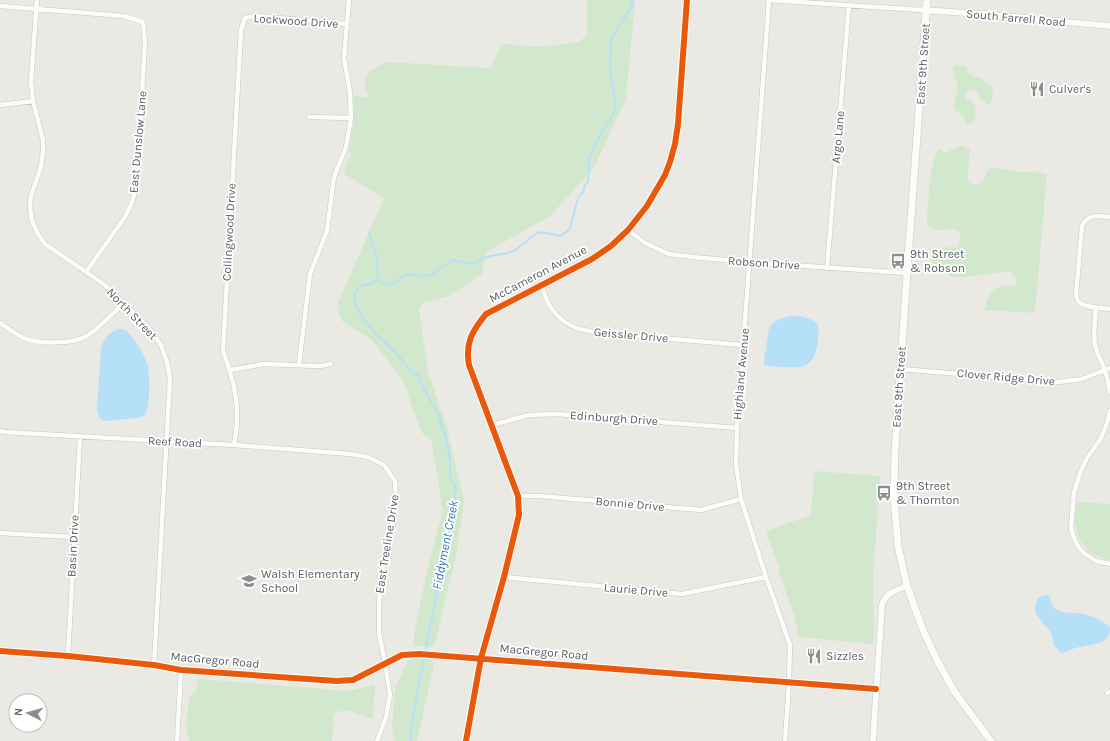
<svg xmlns="http://www.w3.org/2000/svg" width="1110" height="741" font-family="Karla,sans-serif">
  <style>
    .green { fill: #d1e8cc }
    .water { fill: #b6e0f7 }
    .lines { fill: none; stroke-linecap: round; stroke-linejoin: round }
    .stream { stroke: #b6e0f7; stroke-width: 2 }
    .minor-casing { stroke: #c6c6c5; stroke-width: 5.5 }
    .tertiary-casing { stroke: #c6c6c5; stroke-width: 7 }
    .secondary-casing { stroke: #c6c7c6; stroke-width: 8 }
    .minor { stroke: #fcfcfb; stroke-width: 4.5 }
    .tertiary { stroke: #fcfcfb; stroke-width: 6 }
    .secondary { stroke: #fcfcfb; stroke-width: 7 }
    .cycleway-casing { stroke: #fff; stroke-width: 8 }
    .cycleway { stroke: #e8590c; stroke-width: 6 }
    .labels { text-anchor: middle; dominant-baseline: central; stroke-width: 3.5; stroke-linejoin: round; paint-order: stroke }
    .street-label { font-size: 12px; fill: #595e63; stroke: #fff }
    .poi-label { font-size: 12px; fill: #595e63; stroke: #fff; text-anchor: start }
    .water-label { font-size: 13px; font-style: italic; fill: #3079b1; stroke: #fff }
  </style>
  <rect width="100%" height="100%" fill="#eae9e4"/>
  <!-- green -->
  <path class="green" d="M587 0H635L626 100 593 169 551 215 485 253 482 274 449 296 422 303 419 309 428 371 446 425 464 501 456 556 434 647 414 646V634L428 567 442 513 438 477 431 440 421 432 404 383 372 340 342 321 337 305 384 198 344 174 346 164 351 153 348 151 354 125V96L370 98 365 88V81L369 71 386 62 491 68 501 44 528 46H548L579 42 587 35Z
    M957 64 966 67 967 72 972 75 974 77 981 78 987 85 993 88 991 104 986 105 985 101 980 100 976 90H971L965 94 966 99H969L973 102C975 111 979 117 970 124H966L963 116 954 109 955 100 958 89 952 68Z
    M963 146 970 150 967 179 973 185 982 183 989 168H998L1019 172 1047 173 1035 313 985 310C987 299 990 288 1002 286 1005 285 1009 287 1012 287L1017 284 1016 278 1011 272H1002L966 277H952L935 268 932 260 933 254 938 249 941 247 958 248C960 242 961 236 959 231 955 230 952 229 949 229 938 230 937 233 927 225 928 207 929 162 939 149L945 153 955 148Z
    M814 471 880 476 873 577 874 626 873 644 799 637 794 614 779 573V566L776 560 766 531 811 515Z
    M1077 502 1110 504V560C1091 557 1077 544 1075 524 1075 517 1076 509 1077 502Z
    M417 659H431L434 664 417 741H395L392 727 395 688 408 661Z
    M198 679 350 691 372 685H375L373 716 371 719C359 715 345 706 334 714L332 741H189L186 724 189 696 196 692Z"/>
  <!-- water -->
  <path class="water" d="M792 316C802 316 810 317 818 324 819 337 819 360 804 366 798 368 791 367 785 367 778 367 772 367 766 365L764 364V361L769 328C774 319 783 318 792 316Z
    M118 329C121 329 124 329 127 331 134 338 144 354 147 363 150 372 150 406 146 413 144 416 142 417 138 418L106 421C100 420 98 417 97 410L101 348C104 338 109 333 118 329Z
    M1044 595H1049C1051 600 1052 607 1056 609 1062 614 1079 612 1087 615 1096 617 1103 622 1110 627 1110 647 1089 644 1076 648 1069 649 1069 653 1061 653L1053 644 1052 635 1050 630 1044 625 1035 612V606L1038 598Z"/>
  <g class="lines">
    <!-- stream -->
    <path class="stream" d="M369 232 377 258 378 279
      M378 279C375 281 373 283 370 284 364 285 360 285 356 291 349 303 369 328 378 336 381 339 385 341 387 344 397 354 406 364 413 375H419L423 387 433 404 440 418 442 428 446 437 450 461V478L456 488 453 511 416 699 411 730V741
      M378 279 381 283 392 284 407 274 423 276 431 275 453 260 472 264 487 257 511 252 517 249 534 235 540 232 561 236 570 229 577 201 579 196 583 192 585 185 588 182 589 156 593 151 596 142 598 140 602 131 611 119 616 105 615 97 610 71 611 39 632 6V0"/>
    <!-- minor casing -->
    <g class="minor-casing">
      <path id="minor" d="M37 0 31 81 33 101 43 140V151L41 167 31 196 30 207 32 221 38 234 45 244 105 285 148 327 161 345 167 362 170 379 154 665
        M768 0 922 10
        M769 0 737 428 736 464 741 499 766 577 790 645 789 683 785 741
        M0 6 124 16 143 22 145 42 137 177C136 191 132 205 125 217L86 272
        M0 105 33 101
        M309 117 351 118
        M1110 217C1097 216 1089 213 1082 226L1076 295C1077 297 1077 300 1078 301 1083 308 1102 308 1110 309
        M628 230 645 243 669 254 692 257 749 262 907 273
        M827 268 849 5
        M541 285C544 293 547 302 551 308 565 327 579 330 601 333L743 345
        M1096 307C1095 320 1093 332 1095 345 1097 354 1102 362 1105 371 1107 378 1109 384 1110 392
        M0 323C8 328 17 335 26 339 42 344 73 344 87 336 100 327 112 314 124 303
        M299 364 310 274 327 231 334 177 346 147 351 118 350 93 344 58 349 0
        M900 369 1058 382 1082 379 1110 368
        M230 370 264 364 320 366 331 364
        M1110 411 1106 426 1100 440 1087 458 1080 473 1074 493 1071 528 1074 538 1079 548 1084 553 1096 561 1110 564
        M492 425 529 415 557 414 737 428
        M0 431 4 432 234 445 350 454 368 457 384 465 395 481 396 499 390 542 382 569 379 603V633L385 663 390 695 386 717 377 741
        M234 445C235 437 237 428 237 420 238 396 231 373 223 351L241 30 245 18 256 16 347 24
        M518 496H540L701 510 741 499
        M0 533 74 537
        M504 577 682 594 766 577
        M0 651 68 656 154 665 181 670 336 681 353 680 402 655 419 654 876 689
        M68 656 80 436
        M1107 693 1110 692
        M177 741 181 670
        M466 741 481 658 504 577 519 515 518 496 469 365C465 343 472 331 486 314L592 259 611 246 628 230 647 206 665 175 670 162 675 144 678 124 687 0"/>
    </g>
    <!-- tertiary casing -->
    <g class="tertiary-casing">
      <path id="tertiary" d="M922 10 982 14 1110 26
        M873 741 882 605C885 593 897 590 907 586"/>
    </g>
    <!-- secondary casing -->
    <g class="secondary-casing">
      <path id="secondary" d="M927 0 907 273 895 450 894 489 895 512 898 546 907 586 923 630 937 660 954 691 991 741"/>
    </g>
    <!-- minor -->
    <use href="#minor" class="minor"/>
    <!-- tertiary -->
    <use href="#tertiary" class="tertiary"/>
    <!-- secondary -->
    <use href="#secondary" class="secondary"/>
    <!-- cycleway casing -->
    <g class="cycleway-casing">
      <path id="cycleway" d="M0 651 68 656 154 665 181 670 336 681 353 680 402 655 419 654 876 689
        M466 741 481 658 504 577 519 515 518 496 469 365C465 343 472 331 486 314L592 259 611 246 628 230 647 206 665 175 670 162 675 144 678 124 687 0"/>
    </g>
    <!-- cycleway -->
    <use href="#cycleway" class="cycleway"/>
  </g>
  <!-- icons -->
  <defs>
    <g id="restaurant-bare" transform="scale(1.2)"><path d="M-5-6h1v4h1v-4h1v4h1v-4h1v5L-1.5 .5V6h-2V.5L-5-1ZM5-6V6H3V1.5H1.5Q1.5-4 5-6Z" fill="#8c8f90" stroke="#fff" stroke-width="2.5" paint-order="stroke"/></g>
    <g id="bus-bare" transform="scale(1.2)"><path d="M-5-6H5V4H4V6H2V4H-2V6H-4V4H-5ZM-3.5-4V0h7V-4ZM-3.5 1.2v1.5H-2V1.2ZM2 1.2v1.5H3.5V1.2Z" fill="#8c8f90" stroke="#fff" stroke-width="2.5" paint-order="stroke"/></g>
    <g id="school-bare" transform="scale(1.2)"><path d="M0-5L7-2L0 1L-7-2ZM-4 1L0 2.5L4 1V4Q0 6-4 4Z" fill="#8c8f90" stroke="#fff" stroke-width="2.5" paint-order="stroke"/></g>
  </defs>
  <g fill-rule="evenodd">
    <use href="#restaurant-bare" x="1037" y="89"/>
    <use href="#bus-bare" x="898" y="261"/>
    <use href="#bus-bare" x="884" y="493"/>
    <use href="#school-bare" x="249" y="581"/>
    <use href="#restaurant-bare" x="814" y="656"/>
  </g>
  <g class="labels">
    <!-- street labels -->
    <g class="street-label">
      <text transform="translate(1016 18) rotate(5)">South Farrell Road</text>
      <text transform="translate(296 21) rotate(4)">Lockwood Drive</text>
      <text transform="translate(923 64) rotate(-86)">East 9th Street</text>
      <text transform="translate(838 137) rotate(-85)">Argo Lane</text>
      <text transform="translate(138 142) rotate(-85)">East Dunslow Lane</text>
      <text transform="translate(229 232) rotate(-87)">Collingwood Drive</text>
      <text transform="translate(764 263) rotate(4)">Robson Drive</text>
      <text transform="translate(538 274) rotate(-28)">McCameron Avenue</text>
      <text transform="translate(132 314) rotate(46)">North Street</text>
      <text transform="translate(631 335) rotate(5)">Geissler Drive</text>
      <text transform="translate(741 374) rotate(-85)">Highland Avenue</text>
      <text transform="translate(1006 377) rotate(5)">Clover Ridge Drive</text>
      <text transform="translate(899 387) rotate(-86)">East 9th Street</text>
      <text transform="translate(614 418) rotate(4)">Edinburgh Drive</text>
      <text transform="translate(175 442) rotate(3)">Reef Road</text>
      <text transform="translate(630 504) rotate(5)">Bonnie Drive</text>
      <text transform="translate(387 544) rotate(-81)">East Treeline Drive</text>
      <text transform="translate(73 546) rotate(-87)">Basin Drive</text>
      <text transform="translate(636 590) rotate(5)">Laurie Drive</text>
      <text transform="translate(544 652) rotate(5)">MacGregor Road</text>
      <text transform="translate(215 660) rotate(5)">MacGregor Road</text>
    </g>
    <!-- poi labels -->
    <g class="poi-label">
      <text x="1049" y="89">Culver's</text>
      <text x="910" y="254">9th Street<tspan x="910" dy="14">&amp; Robson</tspan></text>
      <text x="896" y="486">9th Street<tspan x="896" dy="14">&amp; Thornton</tspan></text>
      <text x="261" y="574">Walsh Elementary<tspan x="261" dy="14">School</tspan></text>
      <text x="826" y="656">Sizzles</text>
    </g>
    <!-- water labels -->
    <g class="water-label">
      <text transform="translate(445 545) rotate(-79)">Fiddyment Creek</text>
    </g>
  </g>
  <!-- north arrow -->
  <g transform="translate(28 713) rotate(276)"><circle r="19" fill="#ffffff" stroke="#bdbfc1"/>
  <path d="M0-3L7 15L0 10L-7 15Z" fill="#8c8f90"/>
  <text y="-6" font-size="11" font-weight="bold" text-anchor="middle" fill="#595e63">N</text>
  </g>
</svg>
